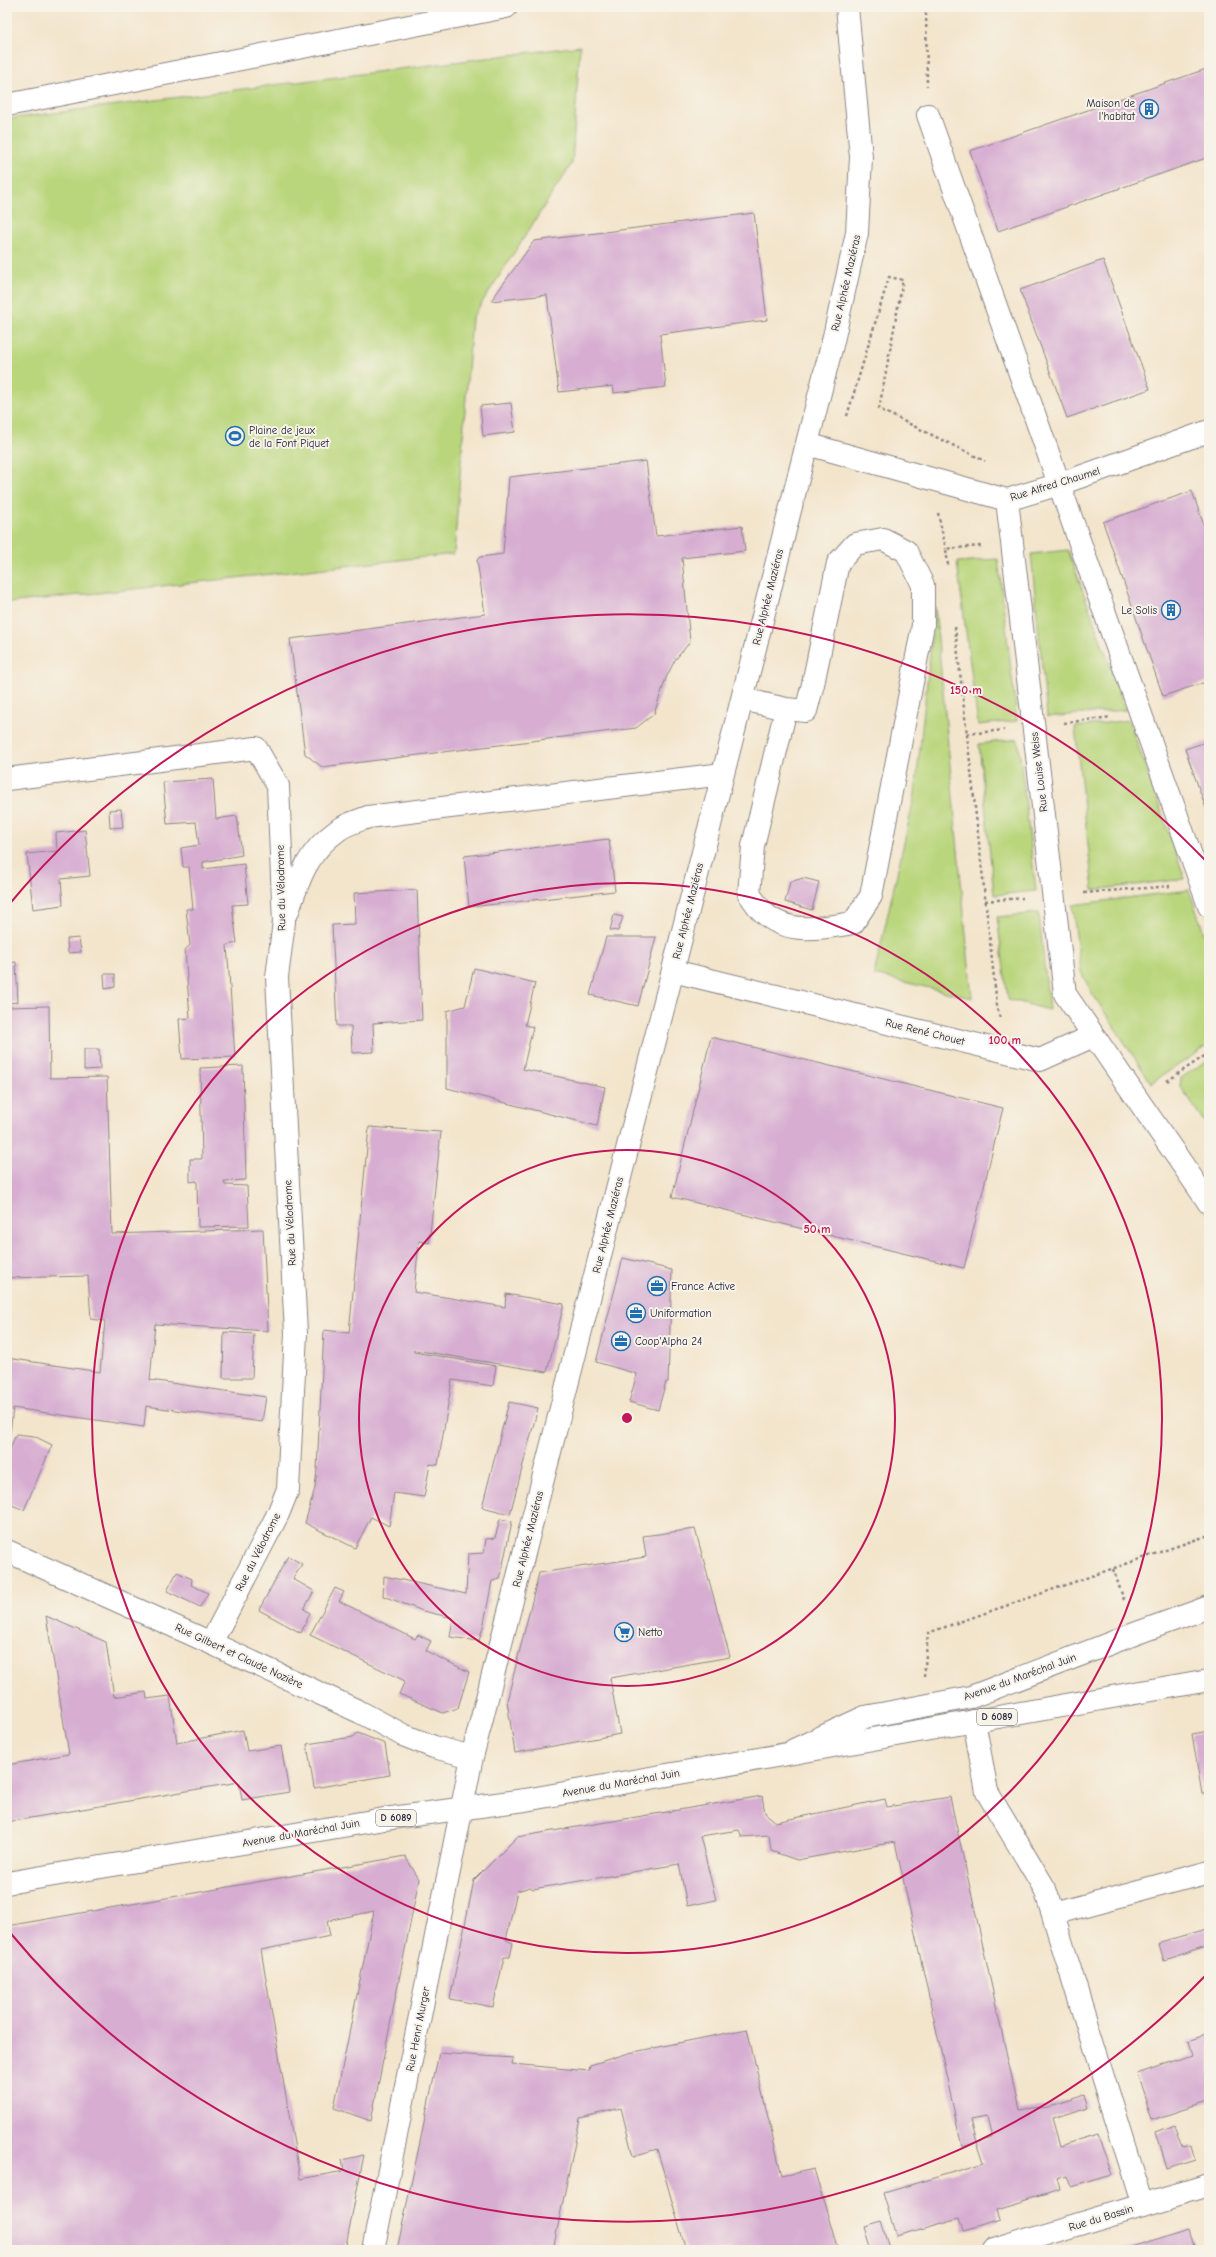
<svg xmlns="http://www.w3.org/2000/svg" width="1216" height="2257" font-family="'Comic Neue',sans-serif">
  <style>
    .green { fill: #b9d67c; stroke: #6e7c5c }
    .building { fill: #d7aed2 }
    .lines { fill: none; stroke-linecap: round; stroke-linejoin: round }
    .minor-casing { stroke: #8a8484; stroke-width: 24 }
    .major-casing { stroke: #8a8484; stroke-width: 24 }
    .path { stroke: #8a8484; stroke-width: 2.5; stroke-dasharray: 3 3; stroke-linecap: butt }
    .minor { stroke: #fff; stroke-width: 22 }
    .major { stroke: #fff; stroke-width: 22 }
    .ring { fill: none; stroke: #c2185b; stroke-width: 2 }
    .labels { text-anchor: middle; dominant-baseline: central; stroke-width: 4; stroke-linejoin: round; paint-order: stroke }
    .shield { fill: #f7f3e8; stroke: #62616f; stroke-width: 1 }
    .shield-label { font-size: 10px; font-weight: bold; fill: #22223b }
    .poi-label { font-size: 11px; fill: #22223b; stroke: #f7f3e8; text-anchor: start }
    .street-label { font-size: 11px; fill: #22223b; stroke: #f7f3e8 }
    .centre { fill: #c2185b; stroke: #f7f3e8; stroke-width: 2 }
    .ring-label { font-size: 12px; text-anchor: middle; font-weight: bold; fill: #c2185b; stroke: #f7f3e8; stroke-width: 4; stroke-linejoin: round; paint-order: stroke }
  </style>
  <rect width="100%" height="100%" fill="#f7f3e8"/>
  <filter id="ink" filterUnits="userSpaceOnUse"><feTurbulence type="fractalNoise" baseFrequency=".025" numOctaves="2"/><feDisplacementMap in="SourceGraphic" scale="8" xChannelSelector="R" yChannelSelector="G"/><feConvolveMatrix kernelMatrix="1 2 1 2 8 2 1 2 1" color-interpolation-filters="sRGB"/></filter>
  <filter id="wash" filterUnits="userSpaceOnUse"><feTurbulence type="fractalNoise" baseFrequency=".012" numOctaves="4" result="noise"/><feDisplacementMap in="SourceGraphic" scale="16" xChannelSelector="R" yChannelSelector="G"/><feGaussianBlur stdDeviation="0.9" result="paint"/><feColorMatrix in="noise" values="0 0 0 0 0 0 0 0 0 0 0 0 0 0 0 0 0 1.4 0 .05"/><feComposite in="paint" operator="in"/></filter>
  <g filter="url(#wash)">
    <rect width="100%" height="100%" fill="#f3e5cc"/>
    <!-- green -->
    <path class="green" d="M580 46 572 163 472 318 454 554 7 603V119Z
      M1068 550 1126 710 1047 717 1031 554Z
      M998 559 1017 721 978 725 957 562Z
      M935 607 972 998 874 975 915 794Z
      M1129 720 1185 879 1093 890 1075 727Z
      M1018 739 1036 891 994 895 979 744Z
      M1189 890 1209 947V1045L1151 1083 1092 993 1081 972 1072 905Z
      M1039 913 1049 1010 1008 999 997 917Z
      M1209 1059V1129L1180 1086 1181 1078Z"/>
    <g id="blocks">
      <!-- building -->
      <path class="building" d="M1209 68V157L998 231 970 151Z
        M754 213 767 320 660 334 666 387 614 393 613 386 559 392 547 295 491 301 534 241Z
        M1103 260 1150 389 1067 418 1020 290Z
        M511 403 515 432 483 436 480 406Z
        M646 461 656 536 742 526 745 551 682 558 690 642 675 660 666 678 654 714 636 728 322 767 305 754 290 639 485 614 477 560 480 557 503 554 509 477Z
        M1192 491 1209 540V681L1163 696 1103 522Z
        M1209 741V817L1185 749Z
        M213 779 216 819 237 816 242 855 203 862V869L244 864 248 904 232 905 237 943 227 945 235 1057 182 1059 179 1019 190 1018 185 950 190 945 186 909H193L189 867H183L181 848 199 845 196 822 167 824 163 782Z
        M121 809 123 827 110 828 109 810Z
        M85 830 90 876 61 879 63 905 33 909 27 854 57 851 56 833Z
        M609 839 615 891 469 907 464 856Z
        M803 878 819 882 812 910 785 902 790 882Z
        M417 890 422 1020 373 1023 374 1052 352 1053 351 1026H337L332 925 355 924 354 893Z
        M614 915 623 917 618 931 610 930Z
        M606 937H656L638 1006 590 995Z
        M79 938 81 952 68 953 67 939Z
        M16 962 18 1002 7 1003V963Z
        M474 968 535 983 525 1025 533 1027 523 1069 605 1087 597 1126 447 1088V1011L465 1006Z
        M104 974H115V987L105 989Z
        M49 1006 50 1078 107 1077 112 1234 263 1229 268 1331 155 1324 150 1380 266 1397 262 1422 146 1406 144 1427 13 1408 10 1434 7 1433V1358L100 1372 105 1321 91 1319 88 1276 7 1278V1007Z
        M711 1037 1003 1108 964 1268 672 1197Z
        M84 1049H99L100 1069 84 1070Z
        M243 1066 246 1180 224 1181 225 1185 247 1186 249 1226 198 1227 197 1181 190 1182V1159H202L200 1068Z
        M369 1127 441 1132 429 1243 419 1241 414 1292 505 1307 506 1294 564 1304 547 1372 414 1350V1352L496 1366 493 1386 452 1380 438 1465 430 1464 424 1497 394 1493 389 1526 371 1517 355 1548 305 1523 315 1488 317 1469 324 1330 349 1333Z
        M623 1258 672 1270 668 1382H666L658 1410 629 1402 637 1374 596 1362Z
        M224 1332 254 1334 252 1378H223Z
        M509 1402 538 1408 510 1514 482 1507Z
        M16 1434 34 1436 52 1445 24 1510 7 1503V1456Z
        M500 1519 512 1521 500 1579 492 1581 484 1623 479 1641 450 1637 453 1618 423 1611 383 1596 384 1576 466 1594 468 1554 484 1553 486 1539 495 1538Z
        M695 1529 730 1657 610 1678 620 1734 515 1753 507 1701 539 1573 646 1557 643 1536Z
        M288 1556 302 1564 293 1579 314 1591 304 1609 310 1613 301 1633 259 1610Z
        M177 1572 192 1579 191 1585 208 1593 200 1607 167 1591Z
        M335 1588 344 1592 339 1601 415 1639 418 1635 431 1641 426 1651 469 1672 458 1708 443 1713 399 1694 405 1681 310 1635Z
        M46 1616 106 1642 114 1697 146 1692 147 1699 170 1696 177 1743 243 1730 247 1751 281 1746 289 1792 242 1800 239 1782 7 1822V1765L69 1754Z
        M1209 1731V1793L1202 1794 1192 1734Z
        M358 1733 385 1744 390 1775 314 1788 307 1744 353 1737Z
        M762 1796 765 1813 776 1822 885 1799 887 1807 950 1797 1019 2110 1047 2106 1085 2095 1089 2107 1051 2118 1059 2146 1098 2134 1112 2175 1072 2187 1068 2176 1057 2179 1060 2190 997 2209 1000 2220 979 2227 964 2231 960 2218 896 2236 883 2193 984 2163 977 2142 991 2137 986 2117 971 2120 977 2142 962 2147 895 1842 797 1860 771 1851 769 1835 742 1837 739 1830 700 1836 716 1900 687 1906 679 1864 533 1889 530 1887 517 1891 506 1940 513 1943 510 1957H504L493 2007 450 1999 474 1880 517 1837Z
        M405 1856 419 1879 371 2121 334 2108 374 1911 327 1921 330 1936 261 1950 300 2179 344 2171 342 2160 364 2155 345 2250H7V1926Z
        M1209 1929V1946L1163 1961 1158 1944Z
        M747 2029 782 2176 814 2169 838 2250H686L657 2149 633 2156 621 2108 580 2118 553 2250H397L439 2053 513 2058 512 2064 589 2071 590 2065 629 2053Z
        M1209 2034V2101L1152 2120 1137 2074 1191 2055 1187 2041Z
        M1175 2126 1183 2148 1191 2146 1195 2161 1167 2170 1156 2133Z
        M881 2222 890 2250H871L864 2227Z
        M1190 2229 1196 2250H1121Z"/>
    </g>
  </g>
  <g filter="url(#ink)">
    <use href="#blocks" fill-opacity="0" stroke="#8a8484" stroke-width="1"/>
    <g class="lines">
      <!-- minor casing -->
      <g class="minor-casing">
        <path id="minor" d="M7 105 506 7
          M928 115 1209 906
          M807 444 1007 500 1060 484 1209 431
          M1007 500 1065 994 1209 1203
          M742 699 786 709 753 846 749 894C753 899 757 906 762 911 786 936 823 928 853 923L871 896 923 625V585L906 551 883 539 855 544 838 563 813 684 806 711 786 709
          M7 779 256 748 278 786 284 922 277 977 296 1333 288 1489 278 1514 211 1643
          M288 911C299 879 307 852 337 831 345 824 358 821 368 817L723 774
          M673 971 1040 1060 1093 1036
          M7 1551 211 1643 360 1712 403 1735 434 1747 472 1757
          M974 1721 987 1792 1045 1889 1143 2205
          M794 1750 865 1717 971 1697 1137 1633 1209 1607
          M1053 1914 1209 1872
          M373 2250 472 1757 723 774 833 341 857 233 861 157 847 7
          M993 2250 1209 2185"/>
      </g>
      <!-- major casing -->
      <g class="major-casing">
        <path id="major" d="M7 1883 384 1819 525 1800 1209 1680"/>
      </g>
      <!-- path -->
      <path class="path" d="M926 7 927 86
        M847 416 889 277 903 280 879 409 985 461
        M938 513 946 549
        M948 565 946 549 982 546
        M955 627 997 1005 1000 1020
        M1064 723 1111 717
        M967 734 1004 730
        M1084 893 1170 886
        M985 901 1023 898
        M1167 1081 1209 1053
        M1113 1569 1124 1600
        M924 1676 928 1633 1209 1535"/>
      <!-- minor -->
      <use href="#minor" class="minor"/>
      <!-- major -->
      <use href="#major" class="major"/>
    </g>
  </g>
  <!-- distance rings -->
  <g class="ring">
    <circle cx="627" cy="1418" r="268"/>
    <circle cx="627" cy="1418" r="535"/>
    <path d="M1205 1976A803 803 0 0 1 7 1929M7 907A803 803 0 0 1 1205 860"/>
  </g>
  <!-- icons -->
  <defs>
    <g id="building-ring" transform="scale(1)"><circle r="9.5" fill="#f7f3e8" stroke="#1f6fb2" stroke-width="1.5"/><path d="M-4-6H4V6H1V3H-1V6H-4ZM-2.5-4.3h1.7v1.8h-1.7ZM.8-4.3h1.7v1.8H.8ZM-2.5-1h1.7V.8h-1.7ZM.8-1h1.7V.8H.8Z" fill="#1f6fb2"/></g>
    <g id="stadium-ring" transform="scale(1)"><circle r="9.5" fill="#f7f3e8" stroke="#1f6fb2" stroke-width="1.5"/><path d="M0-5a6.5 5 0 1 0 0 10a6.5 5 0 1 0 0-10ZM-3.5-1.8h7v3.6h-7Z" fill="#1f6fb2"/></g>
    <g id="office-ring" transform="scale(1)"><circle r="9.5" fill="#f7f3e8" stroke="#1f6fb2" stroke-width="1.5"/><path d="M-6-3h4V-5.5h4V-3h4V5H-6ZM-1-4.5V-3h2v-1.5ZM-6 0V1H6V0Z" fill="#1f6fb2"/></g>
    <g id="supermarket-ring" transform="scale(1)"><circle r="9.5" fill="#f7f3e8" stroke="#1f6fb2" stroke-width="1.5"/><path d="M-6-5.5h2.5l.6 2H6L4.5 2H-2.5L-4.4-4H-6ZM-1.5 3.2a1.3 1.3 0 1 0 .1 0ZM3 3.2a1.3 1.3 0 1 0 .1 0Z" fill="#1f6fb2"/></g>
  </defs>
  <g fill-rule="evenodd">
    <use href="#building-ring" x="1149" y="109"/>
    <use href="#stadium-ring" x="235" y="436"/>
    <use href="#building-ring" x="1171" y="610"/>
    <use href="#office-ring" x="657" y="1286"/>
    <use href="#office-ring" x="636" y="1313"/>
    <use href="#office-ring" x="621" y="1341"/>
    <use href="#supermarket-ring" x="624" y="1632"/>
  </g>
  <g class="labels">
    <!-- shield labels -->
    <g class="shield">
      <rect x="977" y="1709" width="40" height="16" rx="3"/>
      <rect x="376" y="1810" width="40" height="16" rx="3"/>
    </g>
    <g class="shield-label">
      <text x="997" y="1717">D 6089</text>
      <text x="396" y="1818">D 6089</text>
    </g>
    <!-- poi labels -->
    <g class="poi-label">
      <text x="1135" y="103" text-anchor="end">Maison de<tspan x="1135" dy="13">l'habitat</tspan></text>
      <text x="249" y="430">Plaine de jeux<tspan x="249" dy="13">de la Font Piquet</tspan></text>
      <text x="1157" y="610" text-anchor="end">Le Solis</text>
      <text x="671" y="1286">France Active</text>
      <text x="650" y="1313">Uniformation</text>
      <text x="635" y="1341">Coop'Alpha 24</text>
      <text x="638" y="1632">Netto</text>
    </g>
    <!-- street labels -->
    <g class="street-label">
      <text transform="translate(846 283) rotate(-77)">Rue Alphée Maziéras</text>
      <text transform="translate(1055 484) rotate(-17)">Rue Alfred Chaumel</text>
      <text transform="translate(768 597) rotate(-76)">Rue Alphée Maziéras</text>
      <text transform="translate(1039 772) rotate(-97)">Rue Louise Weiss</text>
      <text transform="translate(281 888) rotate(-91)">Rue du Vélodrome</text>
      <text transform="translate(688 911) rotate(-76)">Rue Alphée Maziéras</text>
      <text transform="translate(925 1032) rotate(14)">Rue René Chouet</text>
      <text transform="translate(290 1223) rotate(-93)">Rue du Vélodrome</text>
      <text transform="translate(608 1225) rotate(-76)">Rue Alphée Maziéras</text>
      <text transform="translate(528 1539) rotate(-76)">Rue Alphée Maziéras</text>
      <text transform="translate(258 1552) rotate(-63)">Rue du Vélodrome</text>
      <text transform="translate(239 1656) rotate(25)">Rue Gilbert et Claude Nozière</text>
      <text transform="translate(1020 1677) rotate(-20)">Avenue du Maréchal Juin</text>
      <text transform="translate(621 1783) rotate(-10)">Avenue du Maréchal Juin</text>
      <text transform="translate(301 1833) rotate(-10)">Avenue du Maréchal Juin</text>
      <text transform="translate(418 2029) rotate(-79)">Rue Henri Murger</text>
      <text transform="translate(1101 2218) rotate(-17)">Rue du Bassin</text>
    </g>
  </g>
  <circle cx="627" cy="1418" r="6" class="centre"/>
  <g class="ring-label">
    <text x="966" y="694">150 m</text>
    <text x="1005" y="1044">100 m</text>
    <text x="817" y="1233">50 m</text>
  </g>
  <!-- margin -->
  <rect width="1216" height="2257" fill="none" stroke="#f7f3e8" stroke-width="24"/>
</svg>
